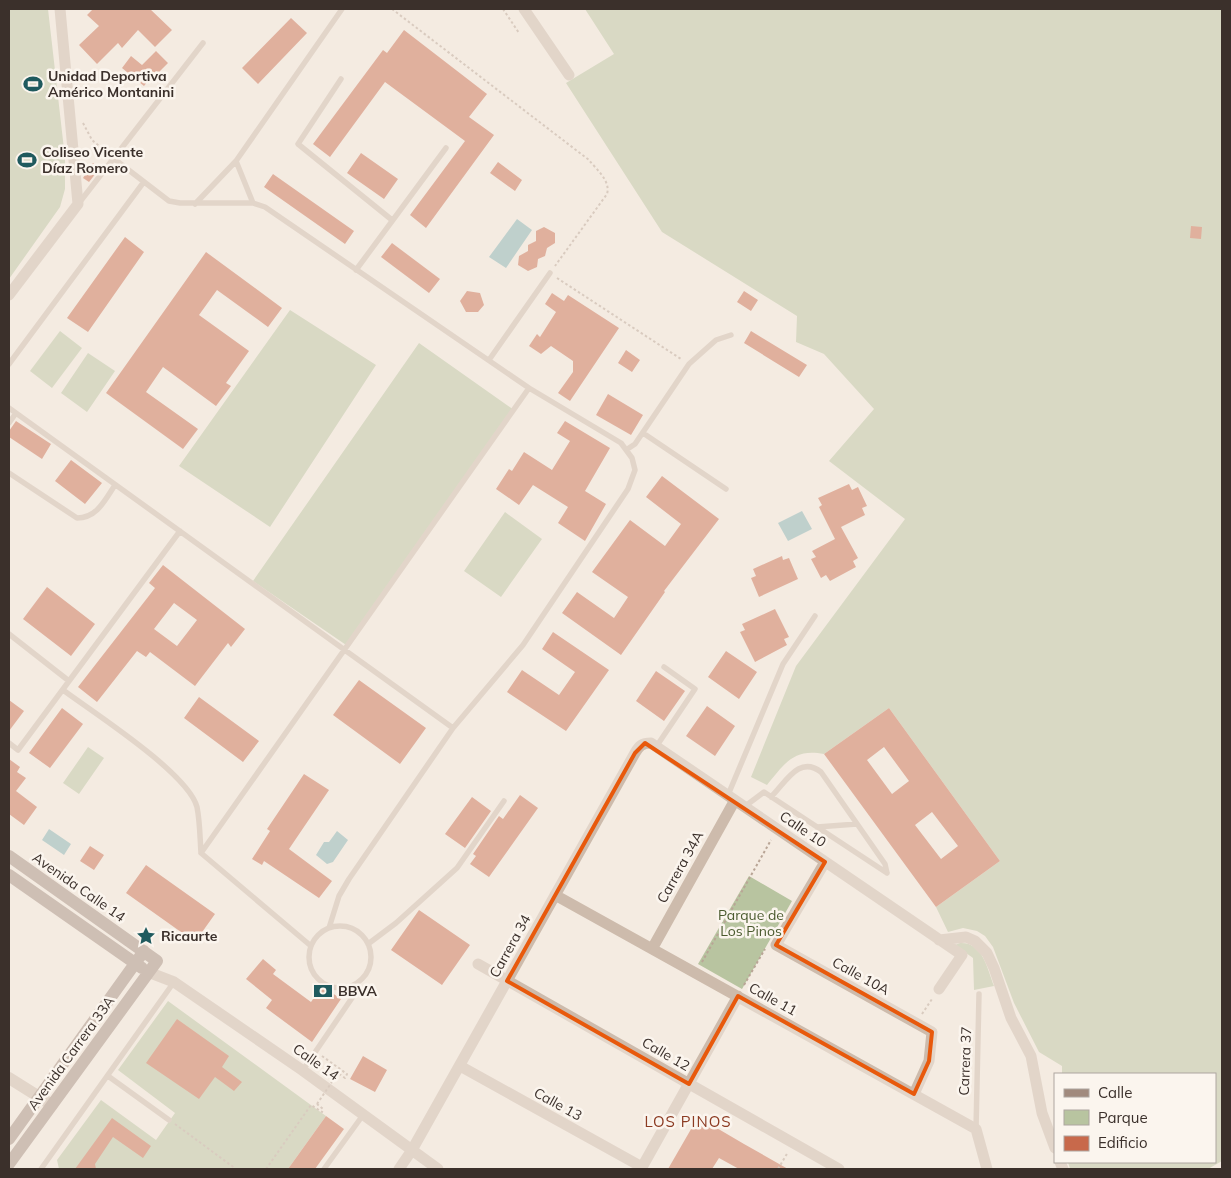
<svg xmlns="http://www.w3.org/2000/svg" width="1231" height="1178" font-family="Mulish,sans-serif">
  <style>
    .green { fill: #b8c4a0 }
    .water { fill: #7fb0b2 }
    .building { fill: #c8694b; fill-rule: evenodd }
    .lines { fill: none; stroke-linecap: round; stroke-linejoin: round }
    .path { stroke: #b9a596; stroke-width: 2; stroke-dasharray: 2.5 2.5; stroke-linecap: butt }
    .service { stroke: #cdbbac; stroke-width: 5.5 }
    .minor { stroke: #cdbbac; stroke-width: 11 }
    .tertiary { stroke: #cdbbac; stroke-width: 12 }
    .secondary { stroke: #a18a7d; stroke-width: 12 }
    .path-bridge { stroke: #b9a596; stroke-width: 2; stroke-dasharray: 2.5 2.5; stroke-linecap: butt }
    .marked { fill: none; stroke: #e8590c; stroke-width: 4; stroke-linejoin: round }
    .labels { text-anchor: middle; dominant-baseline: central; stroke-width: 5; stroke-linejoin: round; paint-order: stroke }
    .poi-label { font-size: 14px; font-weight: bold; fill: #3b302b; stroke: #fbf5ee; text-anchor: start }
    .street-label { font-size: 14px; fill: #3b302b; stroke: #fbf5ee }
    .park-label { font-size: 14px; fill: #4a5a2e; stroke: #fbf5ee }
    .neighbourhood-label { font-size: 15px; letter-spacing: 1px; fill: #8c3b22; stroke: #fbf5ee }
  </style>
  <rect width="100%" height="100%" fill="#f4ebe1"/>
  <!-- green -->
  <path class="green" d="M9 9H48L65 158V189L60 207 9 279Z
    M585 9H1222V1161L1208 1169H1070L1068 1162H1215V1074H1062V1066L1039 1052 1014 1003 993 947 985 936 977 931 963 928 948 932 936 907 1000 861 889 708 824 754C794 748 785 763 767 785L751 777 796 666 905 519 829 461 874 409 824 354 796 342 797 316 662 232 566 83 614 54Z
    M290 310 376 365 270 527 179 466Z
    M60 331 82 348 52 388 30 371Z
    M419 343 514 410 349 647 253 581Z
    M88 353 115 371 87 412 61 393Z
    M505 512 542 539 501 597 464 571Z
    M88 747 104 758 79 794 63 783Z
    M749 876 792 901 742 989 698 964Z
    M960 943C983 942 987 968 994 986L974 990 973 958 955 945Z
    M168 1001 326 1116 288 1169H59L57 1160 101 1100 156 1140 175 1113 118 1070Z"/>
  <!-- water -->
  <path class="water" d="M517 219 532 230 506 268 489 257Z
    M802 511 812 529 788 541 778 523Z
    M49 829 71 844 64 855 42 840Z
    M337 831 348 840 333 862 327 864 316 855 324 842H329Z"/>
  <!-- building -->
  <path class="building" d="M93 9H150L172 30 155 47 138 30 122 48 118 43 97 64 79 45 99 26 87 15Z
    M291 18 307 33 258 84 242 68Z
    M404 30 487 94 469 117 494 135 426 228 410 215 465 141 385 82 330 157 313 144 383 50 387 53Z
    M156 51 168 63 158 73 156 71 144 86 122 68 131 56 142 65Z
    M361 153 398 179 384 199 347 173Z
    M498 162 522 180 515 191 490 173Z
    M93 163 100 168 89 182 83 178Z
    M273 174 354 231 345 244 264 187Z
    M1191 226 1202 227 1201 239 1190 238Z
    M544 227 555 233V243L547 248 545 256 538 259 537 267 528 271 518 265 519 256 528 251V245L536 241V231Z
    M125 237 144 252 88 332 67 318Z
    M392 243 440 279 429 293 381 257Z
    M206 252 282 308 268 327 217 290 199 315 249 351 226 383 231 386 216 406 163 367 146 392 198 429 183 449 106 393Z
    M467 291 480 293 484 305 478 312H466L460 301Z
    M744 291 758 300 751 311 737 302Z
    M552 293 564 301 568 295 619 328 570 401 558 393 573 372V361L551 346 541 354 529 346 537 334 540 337 556 312 545 304Z
    M751 331 807 365 799 377 744 343Z
    M626 350 640 360 632 372 618 363Z
    M608 394 643 415 631 435 596 415Z
    M16 421 51 444 42 459 9 437V431Z
    M565 421 610 448 585 491 606 504 585 541 558 523 568 507 533 485 519 505 496 489 509 469 512 471 524 452 552 470 570 441 557 433Z
    M71 460 102 483 85 504 55 481Z
    M662 476 719 519 664 591 665 592 621 655 562 613 577 592 614 618 628 597 592 572 630 520 665 546 681 524 646 497Z
    M849 484 852 490 858 487 867 506 862 508 865 515 841 527 858 558 853 561 856 567 830 581 826 575 821 578 811 559 816 557 812 551 835 539 819 507 822 505 818 498Z
    M782 556 783 560 789 558 798 579 759 597 751 578 756 576 753 569Z
    M163 565 245 629 231 647 228 643 195 686 150 652 146 657 137 651 97 702 78 687 155 588 149 583ZM174 603 197 620 177 646 154 629Z
    M47 587 95 624 71 656 23 619Z
    M775 609 789 637 784 639 787 645 755 662 740 632 745 630 742 624Z
    M553 632 609 670 566 731 507 692 522 670 559 695 575 672 542 649Z
    M726 651 757 672 739 699 708 677Z
    M656 671 685 691 664 721 636 701Z
    M359 680 426 728 400 764 333 715Z
    M199 697 259 741 243 762 184 718Z
    M9 700 24 711 9 731Z
    M707 706 735 726 715 756 686 736Z
    M62 708 83 724 50 768 29 753Z
    M889 708 1000 861 936 907 824 754ZM884 747 909 781 892 794 867 760ZM932 812 958 846 941 859 915 825Z
    M9 759 20 767 17 772 26 778 16 791 37 807 24 825 9 814Z
    M304 774 329 790 289 849 332 881 319 898 264 861 262 865 252 859 270 831 267 829Z
    M520 795 538 808 489 877 470 864 476 856 473 854 499 816 503 819Z
    M472 797 491 811 465 848 445 834Z
    M90 846 104 855 94 870 80 861Z
    M146 865 215 914 195 942 126 893Z
    M419 910 470 945 442 985 391 950Z
    M263 959 276 970 273 974 311 1002 322 986 341 999 312 1042 266 1008 272 1000 246 979Z
    M177 1019 229 1056 222 1067 242 1082 234 1091 215 1077 199 1099 146 1063Z
    M363 1056 387 1070 375 1092 350 1079Z
    M326 1116 344 1129 315 1169H288Z
    M698 1117 744 1144 788 1169H739L719 1158 712 1169H668Z
    M112 1118 151 1146 143 1158 113 1137 95 1164 96 1169H75Z"/>
  <g class="lines">
    <!-- path -->
    <path class="path" d="M392 9 589 160C596 169 611 181 607 194L555 266
      M503 9 519 33
      M83 123 92 140 106 152
      M557 278 681 359
      M702 962 771 840
      M744 985 765 949
      M922 1014 932 999
      M322 1056 347 1074 345 1078 338 1073
      M175 1124 236 1169
      M266 1169 311 1105 322 1112 323 1109 317 1104
      M778 1169 788 1152"/>
    <!-- service -->
    <path class="service" d="M341 79 298 144 392 220
      M113 158 169 201 180 203H253L265 207 529 388 621 443 632 458 635 470 628 489 523 645 453 728 349 879 339 896 329 928
      M236 161 253 203
      M79 203 203 43
      M195 204 236 161 342 9
      M356 270 446 148
      M489 360 550 273
      M9 364 143 183
      M9 408 453 728
      M9 423 16 413
      M643 433 726 489
      M626 450 635 444 689 364 716 340 731 335
      M9 473 77 518C97 518 105 500 115 485
      M9 634 69 681
      M63 690C94 713 188 773 197 807 200 822 200 839 201 853L311 946
      M9 743 18 750 180 531
      M656 747 695 689 664 667
      M728 795 783 664 815 616
      M771 797C786 782 799 755 821 772L885 864 887 873
      M744 807 764 792 887 873
      M817 827 857 824
      M201 853 529 388
      M309 957a31 31 0 1 1 62 0a31 31 0 1 1-62 0Z
      M368 944 396 923 457 868 504 801
      M303 1070 354 995 352 986
      M108 1076 169 1120
      M976 1129 979 994
      M41 1169 174 982
      M324 1169 363 1115"/>
    <!-- minor -->
    <path class="minor" d="M524 9 569 75
      M9 295 78 204 60 9
      M825 862 776 945 932 1032 929 1061 914 1094
      M555 895 976 1129 987 1169
      M939 940 966 937 975 941 987 953 994 968 1011 1018 1031 1056 1042 1113 1055 1148
      M652 949 735 800
      M478 964 839 1169
      M148 972 174 982 302 1070 438 1169
      M460 1066 642 1167
      M1060 1162 1063 1169
      M399 1169 412 1150 635 753C639 746 642 743 651 743L962 955 939 989
      M641 1169 738 996"/>
    <!-- tertiary -->
    <path class="tertiary" d="M9 1078 52 1105"/>
    <!-- secondary -->
    <path class="secondary" d="M9 856 157 961 9 1164
      M9 875 142 968
      M9 1139 144 951"/>
    <!-- path-bridge -->
    <path class="path-bridge" d="M317 1104 338 1073"/>
  </g>
  <!-- marked area -->
  <path d="M0 0H1231V1178H0ZM645 743 825 862 776 945 932 1032 929 1061 914 1094 738 996 689 1084 507 981 635 753Z" fill="#f4ebe1" fill-opacity=".55" fill-rule="evenodd"/>
  <path class="marked" d="M645 743 825 862 776 945 932 1032 929 1061 914 1094 738 996 689 1084 507 981 635 753Z"/>
  <!-- icons -->
  <defs>
    <g id="stadium-bare" transform="scale(1.5)"><path d="M0-5a6.5 5 0 1 0 0 10a6.5 5 0 1 0 0-10ZM-3.5-1.8h7v3.6h-7Z" fill="#1f5a5e" stroke="#fbf5ee" stroke-width="2.5" paint-order="stroke"/></g>
    <g id="sight-bare" transform="scale(1.5)"><path d="M0-6L1.8-2.2L6-1.7L2.9 1.2L3.7 5.4L0 3.3L-3.7 5.4L-2.9 1.2L-6-1.7L-1.8-2.2Z" fill="#1f5a5e" stroke="#fbf5ee" stroke-width="2.5" paint-order="stroke"/></g>
    <g id="bank-bare" transform="scale(1.5)"><path d="M-6-4H6V4H-6ZM0-2.3a2.3 2.3 0 1 0 0 4.6a2.3 2.3 0 1 0 0-4.6Z" fill="#1f5a5e" stroke="#fbf5ee" stroke-width="2.5" paint-order="stroke"/></g>
  </defs>
  <g fill-rule="evenodd">
    <use href="#stadium-bare" x="33" y="84"/>
    <use href="#stadium-bare" x="27" y="160"/>
    <use href="#sight-bare" x="146" y="936"/>
    <use href="#bank-bare" x="323" y="991"/>
  </g>
  <g class="labels">
    <!-- poi labels -->
    <g class="poi-label">
      <text x="48" y="76">Unidad Deportiva<tspan x="48" dy="16">Américo Montanini</tspan></text>
      <text x="42" y="152">Coliseo Vicente<tspan x="42" dy="16">Díaz Romero</tspan></text>
      <text x="161" y="936">Ricaurte</text>
      <text x="338" y="991">BBVA</text>
    </g>
    <!-- street labels -->
    <g class="street-label">
      <text transform="translate(803 829) rotate(34)">Calle 10</text>
      <text transform="translate(680 867) rotate(-61)">Carrera 34A</text>
      <text transform="translate(79 887) rotate(35)">Avenida Calle 14</text>
      <text transform="translate(510 946) rotate(-61)">Carrera 34</text>
      <text transform="translate(861 976) rotate(29)">Calle 10A</text>
      <text transform="translate(773 999) rotate(29)">Calle 11</text>
      <text transform="translate(71 1053) rotate(-54)">Avenida Carrera 33A</text>
      <text transform="translate(666 1054) rotate(30)">Calle 12</text>
      <text transform="translate(965 1061) rotate(-88)">Carrera 37</text>
      <text transform="translate(316 1062) rotate(35)">Calle 14</text>
      <text transform="translate(558 1104) rotate(29)">Calle 13</text>
    </g>
    <!-- park labels -->
    <g class="park-label">
      <text x="751" y="915">Parque de<tspan x="751" dy="16">Los Pinos</tspan></text>
    </g>
    <!-- neighbourhood labels -->
    <g class="neighbourhood-label">
      <text x="688" y="1121">LOS PINOS</text>
    </g>
  </g>
  <!-- border -->
  <rect width="1231" height="1178" fill="none" stroke="#3b302b" stroke-width="20"/>
  <!-- legend -->
  <rect x="1054" y="1073" width="162" height="90" fill="#fbf5ee" stroke="#aea6a0"/>
  <rect x="1064" y="1089" width="25" height="8" fill="#a18a7d" stroke="#aea6a0"/>
  <text x="1098" y="1098" font-size="15" fill="#3b302b">Calle</text>
  <rect x="1064" y="1110" width="25" height="15" fill="#b8c4a0" stroke="#aea6a0"/>
  <text x="1098" y="1123" font-size="15" fill="#3b302b">Parque</text>
  <rect x="1064" y="1136" width="25" height="15" fill="#c8694b" stroke="#aea6a0"/>
  <text x="1098" y="1148" font-size="15" fill="#3b302b">Edificio</text>
</svg>
